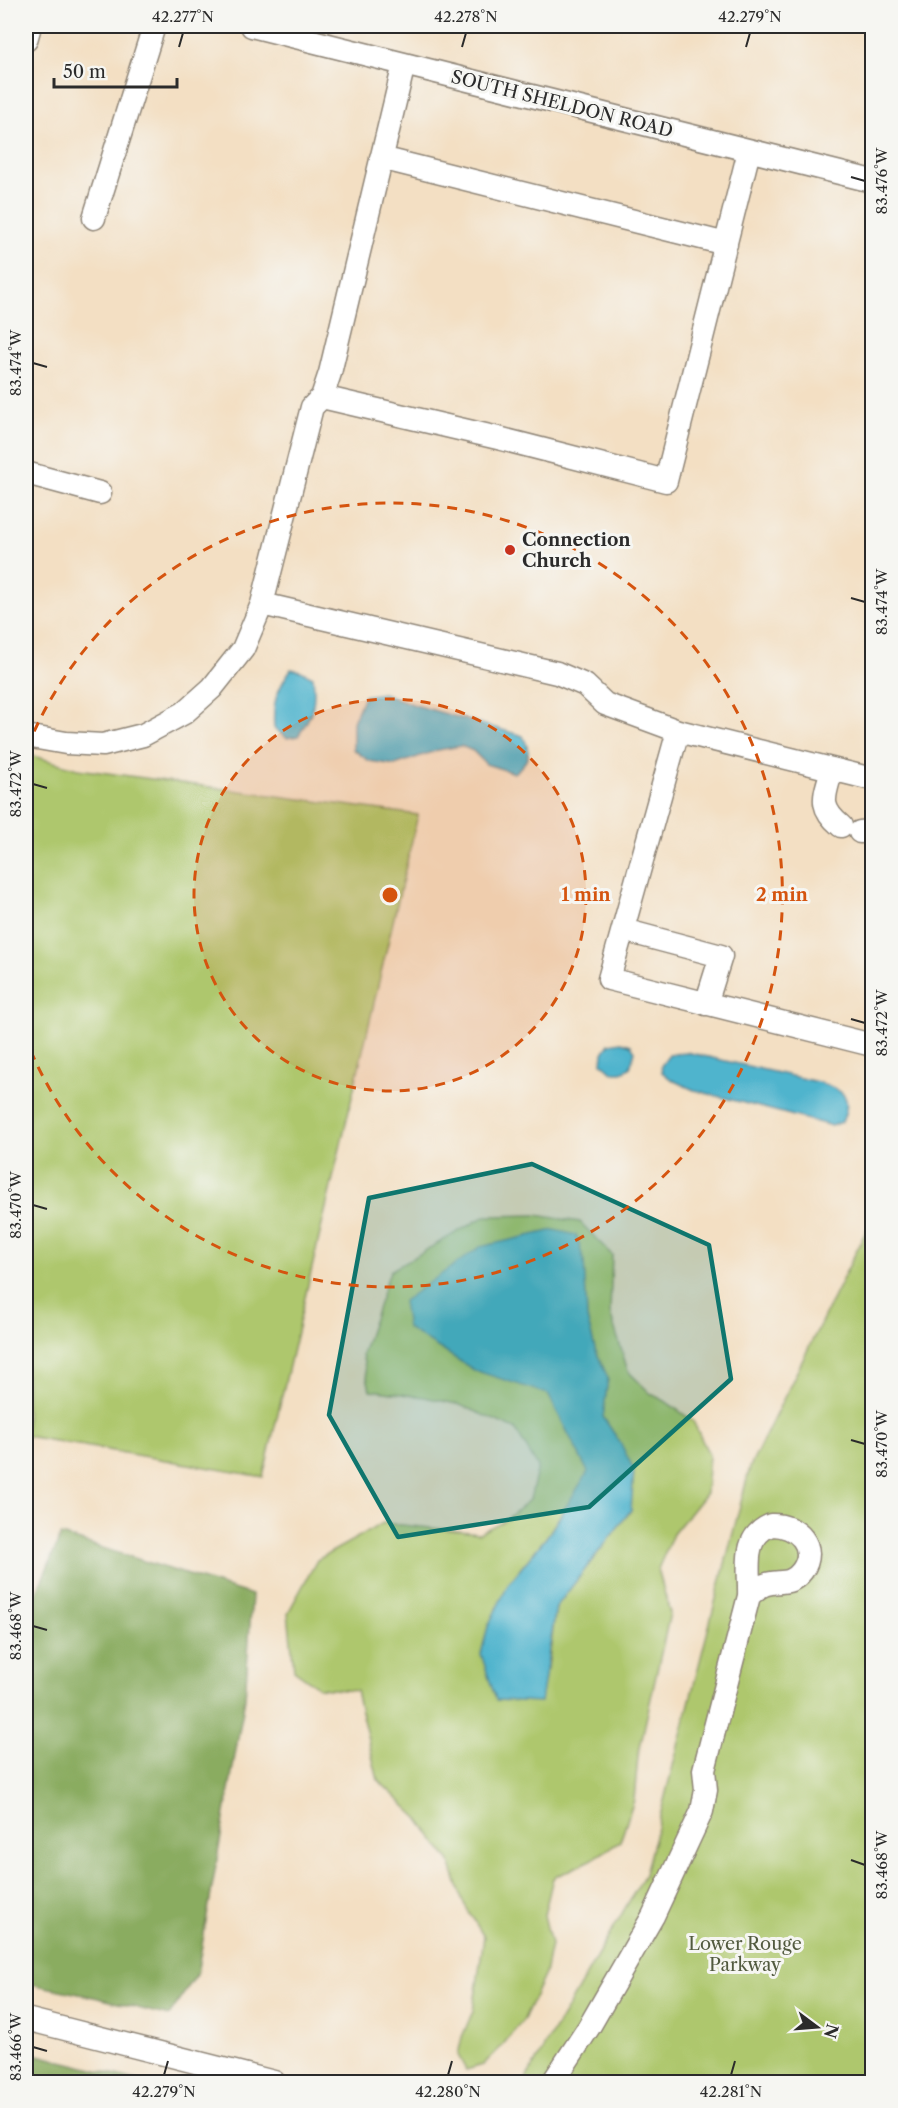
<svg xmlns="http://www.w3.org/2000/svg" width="898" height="2108" font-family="'Libre Caslon Text',serif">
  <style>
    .green { fill: #aec76d; stroke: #6c794c; stroke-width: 1.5; fill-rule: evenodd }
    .forest { fill: #8aac60; stroke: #5a6c46; stroke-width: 1.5 }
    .water { fill: #4fb4cd; stroke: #3d707c; stroke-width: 1.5 }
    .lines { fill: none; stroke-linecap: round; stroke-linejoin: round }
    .minor-casing { stroke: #8f8577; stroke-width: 25 }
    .minor { stroke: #fff; stroke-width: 22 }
    .marked { fill: #0f766e; fill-opacity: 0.2; stroke: #0f766e; stroke-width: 4.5; stroke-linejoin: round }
    .ticks { fill: none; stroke: #2b2b2b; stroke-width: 2 }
    .ring { fill: none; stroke: #d5540f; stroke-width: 3; stroke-dasharray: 10 8 }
    .poi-dot { fill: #c8321e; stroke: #f6f6f2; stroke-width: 2 }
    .labels { text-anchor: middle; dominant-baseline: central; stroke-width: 6; stroke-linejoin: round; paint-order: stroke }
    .street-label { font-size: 18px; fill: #2b2b2b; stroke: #f6f6f2 }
    .poi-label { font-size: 18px; font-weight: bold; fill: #2b2b2b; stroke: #f6f6f2; text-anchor: start }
    .park-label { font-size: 18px; fill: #525a3f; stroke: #f6f6f2 }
    .centre { fill: #d5540f; stroke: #f6f6f2; stroke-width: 3 }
    .ring-label { font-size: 18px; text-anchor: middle; font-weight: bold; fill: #d5540f; stroke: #f6f6f2; stroke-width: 6; stroke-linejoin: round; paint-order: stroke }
    .neatline { fill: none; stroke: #2b2b2b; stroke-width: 2 }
    .ticks-label { font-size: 15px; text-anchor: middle; fill: #2b2b2b }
  </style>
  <rect width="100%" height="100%" fill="#f6f6f2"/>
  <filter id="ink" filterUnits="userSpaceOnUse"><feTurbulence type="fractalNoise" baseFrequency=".0167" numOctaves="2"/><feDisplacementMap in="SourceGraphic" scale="12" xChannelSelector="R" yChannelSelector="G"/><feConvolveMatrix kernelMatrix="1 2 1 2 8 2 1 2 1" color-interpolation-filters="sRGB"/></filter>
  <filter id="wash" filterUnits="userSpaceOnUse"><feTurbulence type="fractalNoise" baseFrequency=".008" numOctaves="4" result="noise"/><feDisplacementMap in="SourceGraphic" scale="24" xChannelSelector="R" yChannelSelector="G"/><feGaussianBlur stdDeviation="1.35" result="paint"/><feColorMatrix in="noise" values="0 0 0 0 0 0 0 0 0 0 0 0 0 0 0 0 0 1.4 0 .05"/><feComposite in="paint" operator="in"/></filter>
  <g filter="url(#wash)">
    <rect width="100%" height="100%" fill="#f3dfc3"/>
    <!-- green -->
    <path class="green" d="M26 754 78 769 418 815 263 1477 26 1436Z
      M536 1215 580 1222 612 1255 610 1313 628 1371 651 1394 665 1401 693 1421 709 1455 706 1493 673 1534 658 1569 670 1613 638 1756 634 1800 620 1842 591 1860 553 1878 544 1915 551 1944 545 1974 524 2019 501 2047 483 2065 466 2070 458 2055 462 2037 473 2011 484 1937 463 1902 450 1862 418 1818 378 1780 356 1691 319 1688 294 1670 288 1613 317 1560 383 1523 479 1533 507 1519 530 1499 538 1467 515 1429 460 1405 424 1397 370 1390 362 1354 390 1271 485 1216ZM554 1230 584 1261 587 1318 595 1349 608 1378 603 1417 621 1444 631 1510 556 1607 548 1668 509 1583 548 1535 588 1472 548 1394 530 1236Z
      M872 1219V2082H524L645 1874 750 1467Z"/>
    <!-- forest -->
    <path class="forest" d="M61 1535 252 1595 245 1698 197 1974 169 2016 98 1998 26 1983V1618Z
      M26 2052 144 2082H26Z"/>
    <!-- water -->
    <path class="water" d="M291 669 301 671 313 677C316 703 313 715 298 736L287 738 274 728C272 702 277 690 291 669Z
      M383 693 415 705 523 736C532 754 529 761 514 773L486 764 473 751 461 746 438 750 395 765 369 761 353 749V722L364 696Z
      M621 1042 631 1045 635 1051 630 1068 622 1072H612L602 1063 603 1053 609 1044Z
      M686 1052 818 1082C842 1090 854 1095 842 1122L832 1126 694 1090 672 1080 662 1072 661 1066 669 1055Z
      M554 1230 576 1235 584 1261 587 1318 595 1349 608 1378 603 1417 621 1444 634 1470 631 1510 556 1607 541 1702 496 1700 481 1654 488 1626 509 1583 548 1535 588 1472 548 1394 474 1370 407 1328 403 1301 480 1247Z"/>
  </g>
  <g filter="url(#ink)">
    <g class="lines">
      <!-- minor casing -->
      <g class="minor-casing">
        <path id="minor" d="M252 26 872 181
          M26 40 30 26
          M381 158 726 244
          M94 218 154 26
          M322 397 498 438 666 481 749 151
          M26 473 100 493
          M262 604 557 673 585 685 605 704 678 731 609 979 872 1045
          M678 731 872 779
          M26 736 66 743 103 745 143 735 184 713 212 688 243 649 262 604 312 407 322 397 330 373 404 64
          M832 769C825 796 817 806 841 826
          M860 832 872 831
          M623 930 721 956 706 1004
          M771 1525C797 1524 819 1547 802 1571 790 1587 778 1579 764 1585 759 1587 753 1592 749 1596 750 1568 741 1537 771 1525Z
          M26 2019 274 2082
          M553 2082 589 2027 653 1916 702 1811 706 1790 704 1770 749 1596"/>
      </g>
      <!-- minor -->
      <use href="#minor" class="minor"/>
    </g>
  </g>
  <!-- marked area -->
  <path class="marked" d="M532 1164 709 1245 731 1379 589 1507 398 1537 329 1415 369 1198Z"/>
  <!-- ticks -->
  <path class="ticks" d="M179 47 183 33M462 47 466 33M746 47 750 33M851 177 865 181M33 363 47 367M851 598 865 602M33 784 47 788M851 1019 865 1023M33 1205 47 1209M851 1440 865 1444M33 1626 47 1630M851 1860 865 1865M33 2047 47 2051M164 2075 168 2061M448 2075 452 2061M731 2075 735 2061"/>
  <!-- distance rings -->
  <circle cx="390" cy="895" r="196" fill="#d5540f" fill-opacity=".12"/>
  <g class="ring">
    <circle cx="390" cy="895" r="196"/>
    <path d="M27 748A392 392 0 1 1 27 1042"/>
  </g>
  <!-- markers -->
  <circle class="poi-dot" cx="510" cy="550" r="6"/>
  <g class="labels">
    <!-- street labels -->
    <g class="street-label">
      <text transform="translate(562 104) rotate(14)">SOUTH SHELDON ROAD</text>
    </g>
    <!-- poi labels -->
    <g class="poi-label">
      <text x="522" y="540">Connection<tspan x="522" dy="21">Church</tspan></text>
    </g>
    <!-- park labels -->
    <g class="park-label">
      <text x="745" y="1944">Lower Rouge<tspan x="745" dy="21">Parkway</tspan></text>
    </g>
  </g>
  <circle cx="390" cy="895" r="9" class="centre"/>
  <g class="ring-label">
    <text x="586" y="901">1 min</text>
    <text x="782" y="901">2 min</text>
  </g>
  <!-- margin -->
  <rect width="898" height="2108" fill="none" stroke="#f6f6f2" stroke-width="66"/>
  <!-- north arrow -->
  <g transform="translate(817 2027) rotate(106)" stroke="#f6f6f2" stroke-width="4.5" paint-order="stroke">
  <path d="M0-4.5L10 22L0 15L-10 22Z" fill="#2b2b2b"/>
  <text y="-9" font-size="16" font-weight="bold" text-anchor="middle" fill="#2b2b2b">N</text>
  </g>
  <!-- scale -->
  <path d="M54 78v9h123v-9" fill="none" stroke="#2b2b2b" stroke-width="3"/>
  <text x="63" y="78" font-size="18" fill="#2b2b2b" stroke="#f6f6f2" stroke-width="4.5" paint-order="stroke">50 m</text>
  <rect x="33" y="33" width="832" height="2042" class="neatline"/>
  <g class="ticks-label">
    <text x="183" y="22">42.277°N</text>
    <text x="466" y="22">42.278°N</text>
    <text x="750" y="22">42.279°N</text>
    <text transform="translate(882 181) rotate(-90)" y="5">83.476°W</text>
    <text transform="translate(16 363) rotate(-90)" y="5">83.474°W</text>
    <text transform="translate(882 602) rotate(-90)" y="5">83.474°W</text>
    <text transform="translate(16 784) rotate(-90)" y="5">83.472°W</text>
    <text transform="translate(882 1023) rotate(-90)" y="5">83.472°W</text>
    <text transform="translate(16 1205) rotate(-90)" y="5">83.470°W</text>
    <text transform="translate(882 1444) rotate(-90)" y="5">83.470°W</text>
    <text transform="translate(16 1626) rotate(-90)" y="5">83.468°W</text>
    <text transform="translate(882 1865) rotate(-90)" y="5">83.468°W</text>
    <text transform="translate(16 2047) rotate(-90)" y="5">83.466°W</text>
    <text x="164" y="2097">42.279°N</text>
    <text x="448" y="2097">42.280°N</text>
    <text x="731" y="2097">42.281°N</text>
  </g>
</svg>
